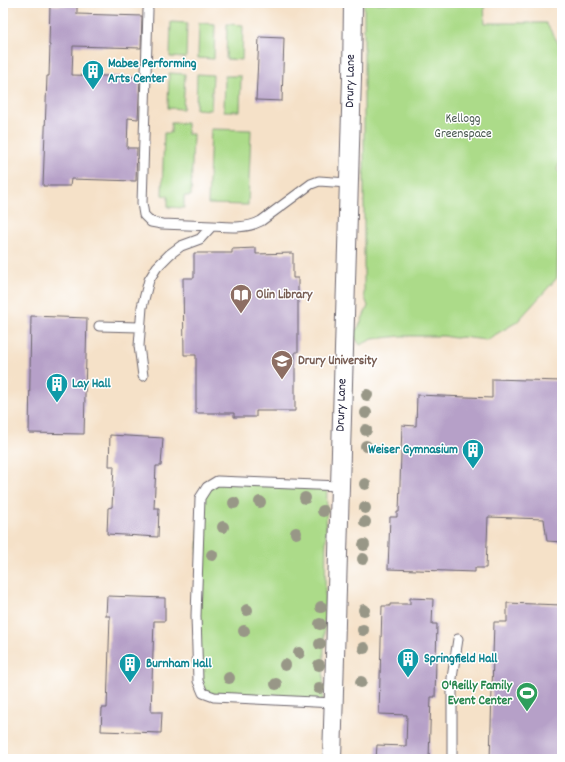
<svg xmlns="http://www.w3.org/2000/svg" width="565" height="762" font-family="Dekko,sans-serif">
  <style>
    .green { fill: #acdb89; stroke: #677e62 }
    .building { fill: #b6a0c8 }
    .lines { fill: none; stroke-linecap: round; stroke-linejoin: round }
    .service-casing { stroke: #6c656c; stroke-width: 11 }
    .minor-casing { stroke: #6c656c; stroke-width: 20 }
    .service { stroke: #fff; stroke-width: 9 }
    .minor { stroke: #fff; stroke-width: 18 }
    .tree { fill: #989787 }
    .labels { text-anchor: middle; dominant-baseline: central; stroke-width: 3; stroke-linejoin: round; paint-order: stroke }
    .culture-label { font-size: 13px; font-weight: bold; fill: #0d838f; stroke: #fff; text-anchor: start }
    .street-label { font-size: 13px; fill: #22223b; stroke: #fff }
    .park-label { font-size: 13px; fill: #4b5a52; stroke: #fff }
    .education-label { font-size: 13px; font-weight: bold; fill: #785e54; stroke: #fff; text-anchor: start }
    .leisure-label { font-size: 13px; font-weight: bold; fill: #27864d; stroke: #fff; text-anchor: end }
  </style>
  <rect width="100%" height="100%" fill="#fff"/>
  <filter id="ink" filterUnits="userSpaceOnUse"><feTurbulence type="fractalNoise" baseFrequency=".025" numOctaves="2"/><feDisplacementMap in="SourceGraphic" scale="8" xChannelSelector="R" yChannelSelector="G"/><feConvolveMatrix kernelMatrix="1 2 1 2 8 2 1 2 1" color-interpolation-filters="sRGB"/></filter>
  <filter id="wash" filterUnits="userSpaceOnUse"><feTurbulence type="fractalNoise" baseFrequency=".012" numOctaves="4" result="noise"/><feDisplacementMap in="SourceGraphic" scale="16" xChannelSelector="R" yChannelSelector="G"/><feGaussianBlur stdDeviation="0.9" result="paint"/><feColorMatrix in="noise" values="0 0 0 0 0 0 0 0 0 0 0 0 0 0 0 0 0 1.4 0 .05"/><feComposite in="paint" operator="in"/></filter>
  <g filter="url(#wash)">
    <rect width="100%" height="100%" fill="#f5e1c8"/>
    <!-- green -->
    <path class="green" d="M364 3H484L485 23H546L562 49V156L557 170 562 175V197L559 200 557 278 517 322 486 340 462 337 455 338 444 336H401L373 339 360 345 353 335 359 326 368 306 364 295Z
      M171 22 187 23 186 58 170 57Z
      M199 23 215 24 214 59 198 58Z
      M227 24 243 25 242 60 226 59Z
      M169 73 185 74 183 109 168 108Z
      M197 74 213 75 211 110 196 109Z
      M225 76H241L240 111H224Z
      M171 123H187V134H193L191 196H184V208L168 207V196L162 195 164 133H171Z
      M211 129 251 130 248 205 208 204Z
      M217 481 327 485 323 703 203 693 196 616 200 498Z"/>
    <g id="blocks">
      <!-- building -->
      <path class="building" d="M50 5 77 6V14L142 16 141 48 73 46 72 75 140 77 138 119 128 118 127 148H137L136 181 71 179 70 186H43L47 76H49L50 45H49Z
        M259 37 284 38 282 101 256 100Z
        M256 248V254L293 253V278H298V352H295V411H256V417H234V413H196V355H184L183 278H194V253H232V249Z
        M31 316 87 318 84 434 29 433Z
        M492 379 562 381V542L547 541 544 519 488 517 486 568H475V572L388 569 390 517H397V512H399L402 425 416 426 417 395 492 398Z
        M110 435 163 438 161 466H156L154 508H159L158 537 107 534 108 508 112 507 114 466H109Z
        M107 596 165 598V621H154L151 712H162L161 733 101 731 102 708H107L110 616H106Z
        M410 598 433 599 432 624H437L435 697H431L429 759H376L377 745 406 746 407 715 379 714 382 606H390V604H410Z
        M507 603 562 605V759H490L494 622H507Z"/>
    </g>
  </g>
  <g filter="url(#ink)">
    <use href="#blocks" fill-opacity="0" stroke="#6c656c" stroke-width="1"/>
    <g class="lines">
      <!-- service casing -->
      <g class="service-casing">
        <path id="service" d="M148 10 142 203 144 215 151 222 162 224 212 226
          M99 326 140 327
          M143 376 139 346 142 307 149 280 157 267 170 254 181 246 200 239 212 226C229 227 246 229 261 221L311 184 319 181 348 183
          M334 703 214 697 203 693 198 681 196 616 200 498 207 487 217 481 340 486
          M452 759V678L458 639"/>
      </g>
      <!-- minor casing -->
      <g class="minor-casing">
        <path id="minor" d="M332 759 352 77 353 3"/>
      </g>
      <!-- service -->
      <use href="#service" class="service"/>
      <!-- minor -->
      <use href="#minor" class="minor"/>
    </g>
    <!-- trees -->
    <g class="tree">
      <circle cx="367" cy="395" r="6"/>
      <circle cx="366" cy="413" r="6"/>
      <circle cx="366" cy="430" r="6"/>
      <circle cx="366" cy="446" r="6"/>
      <circle cx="365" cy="484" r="6"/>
      <circle cx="305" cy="498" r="6"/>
      <circle cx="260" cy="502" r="6"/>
      <circle cx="234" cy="503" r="6"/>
      <circle cx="365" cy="508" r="6"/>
      <circle cx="323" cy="511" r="6"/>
      <circle cx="365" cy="522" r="6"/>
      <circle cx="223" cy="527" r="6"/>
      <circle cx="296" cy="533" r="6"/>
      <circle cx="364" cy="545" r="6"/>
      <circle cx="212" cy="555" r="6"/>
      <circle cx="363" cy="559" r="6"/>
      <circle cx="321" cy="607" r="6"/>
      <circle cx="247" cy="610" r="6"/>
      <circle cx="364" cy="610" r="6"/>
      <circle cx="320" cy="624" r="6"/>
      <circle cx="363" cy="630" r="6"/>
      <circle cx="244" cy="631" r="6"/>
      <circle cx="320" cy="644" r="6"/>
      <circle cx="364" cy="648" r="6"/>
      <circle cx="299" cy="653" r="6"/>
      <circle cx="285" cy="665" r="6"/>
      <circle cx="319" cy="665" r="6"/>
      <circle cx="229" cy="678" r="6"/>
      <circle cx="361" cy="682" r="6"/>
      <circle cx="276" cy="684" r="6"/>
      <circle cx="319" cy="688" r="6"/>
    </g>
  </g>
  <!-- icons -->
  <defs>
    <g id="building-pin" transform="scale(1.15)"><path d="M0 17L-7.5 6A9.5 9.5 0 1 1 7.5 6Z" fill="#0f9aa8" stroke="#fff"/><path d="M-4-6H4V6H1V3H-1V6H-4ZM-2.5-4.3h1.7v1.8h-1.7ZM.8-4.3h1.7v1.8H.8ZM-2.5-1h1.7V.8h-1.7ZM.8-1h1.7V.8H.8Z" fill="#fff"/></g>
    <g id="library-pin" transform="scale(1.15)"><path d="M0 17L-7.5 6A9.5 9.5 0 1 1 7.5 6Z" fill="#8d6e63" stroke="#fff"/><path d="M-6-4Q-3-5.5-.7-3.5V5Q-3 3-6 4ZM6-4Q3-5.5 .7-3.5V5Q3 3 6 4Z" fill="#fff"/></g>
    <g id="university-pin" transform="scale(1.15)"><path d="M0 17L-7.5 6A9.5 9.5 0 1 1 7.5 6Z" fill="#8d6e63" stroke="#fff"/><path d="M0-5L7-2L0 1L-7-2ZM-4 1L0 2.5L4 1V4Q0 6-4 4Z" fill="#fff"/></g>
    <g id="stadium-pin" transform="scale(1.15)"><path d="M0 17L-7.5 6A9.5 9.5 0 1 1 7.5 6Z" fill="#2e9e5b" stroke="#fff"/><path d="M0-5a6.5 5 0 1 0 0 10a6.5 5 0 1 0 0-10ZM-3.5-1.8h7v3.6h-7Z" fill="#fff"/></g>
  </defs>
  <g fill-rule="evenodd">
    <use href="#building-pin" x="93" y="71"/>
    <use href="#library-pin" x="241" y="295"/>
    <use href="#university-pin" x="282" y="361"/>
    <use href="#building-pin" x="57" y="384"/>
    <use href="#building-pin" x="473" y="450"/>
    <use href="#building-pin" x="408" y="659"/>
    <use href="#building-pin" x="130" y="664"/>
    <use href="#stadium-pin" x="527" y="693"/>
  </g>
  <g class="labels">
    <!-- culture labels -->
    <g class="culture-label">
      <text x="108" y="64">Mabee Performing<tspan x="108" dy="15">Arts Center</tspan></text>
      <text x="72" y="384">Lay Hall</text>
      <text x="458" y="450" text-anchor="end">Weiser Gymnasium</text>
      <text x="424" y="659">Springfield Hall</text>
      <text x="146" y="664">Burnham Hall</text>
    </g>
    <!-- street labels -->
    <g class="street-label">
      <text transform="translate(351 81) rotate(-89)">Drury Lane</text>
      <text transform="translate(342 405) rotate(-88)">Drury Lane</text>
    </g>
    <!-- park labels -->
    <g class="park-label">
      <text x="463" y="119">Kellogg<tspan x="463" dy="15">Greenspace</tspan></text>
    </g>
    <!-- education labels -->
    <g class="education-label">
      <text x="256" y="295">Olin Library</text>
      <text x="298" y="361">Drury University</text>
    </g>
    <!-- leisure labels -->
    <g class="leisure-label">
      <text x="512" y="686">O'Reilly Family<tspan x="512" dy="15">Event Center</tspan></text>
    </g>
  </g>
  <!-- margin -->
  <rect width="565" height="762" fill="none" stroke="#fff" stroke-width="16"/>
</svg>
